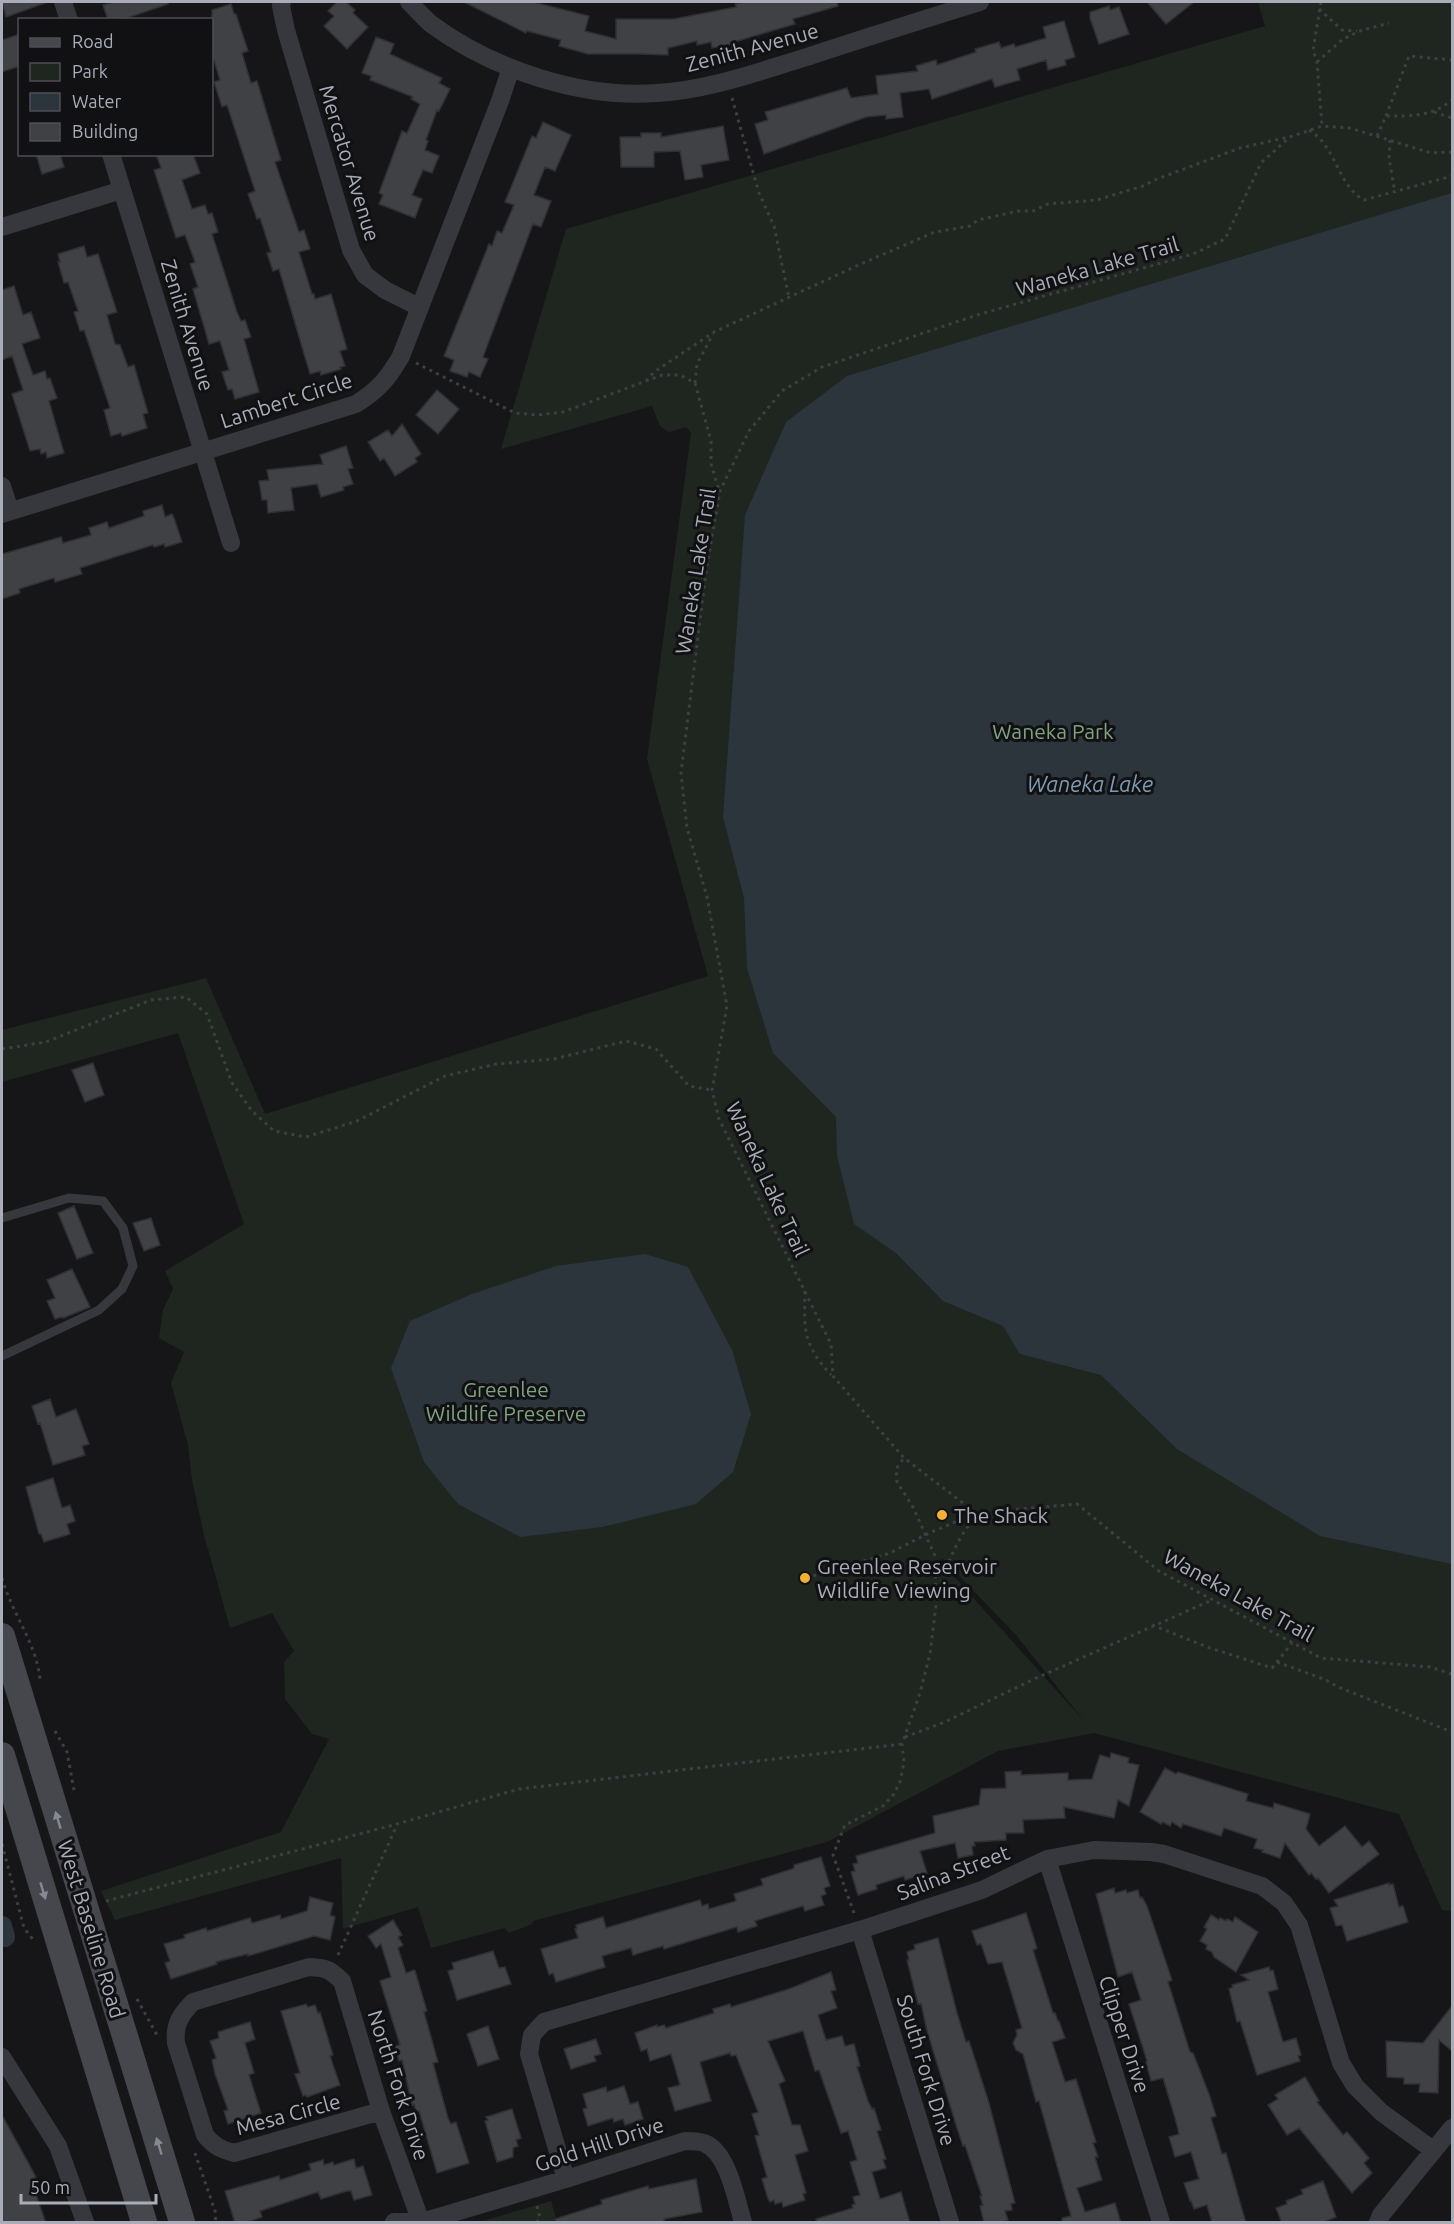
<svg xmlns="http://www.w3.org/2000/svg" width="1454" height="2224" font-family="Ubuntu,sans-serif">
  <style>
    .green { fill: #1e261f; fill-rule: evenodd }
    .water { fill: #2c353c }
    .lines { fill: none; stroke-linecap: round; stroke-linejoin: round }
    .canal { stroke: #2c353c; stroke-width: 20 }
    .building { fill: #404145; stroke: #303034; stroke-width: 1.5 }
    .path { stroke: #3d3f44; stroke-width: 3; stroke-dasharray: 3 4.5; stroke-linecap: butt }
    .lane { stroke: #37383d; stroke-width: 9 }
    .street { stroke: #37383d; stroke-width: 18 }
    .secondary { stroke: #45474d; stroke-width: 26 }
    .oneway { fill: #858993 }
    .poi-dot { fill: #f2b134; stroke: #111113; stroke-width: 2 }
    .labels { text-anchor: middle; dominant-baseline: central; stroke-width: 6; stroke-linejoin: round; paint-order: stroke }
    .street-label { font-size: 21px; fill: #a8adb8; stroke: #111113 }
    .park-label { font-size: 21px; fill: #7fa381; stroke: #111113 }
    .poi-label { font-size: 21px; fill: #a8adb8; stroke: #111113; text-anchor: start }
    .water-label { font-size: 22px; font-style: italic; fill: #7f9bb3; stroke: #111113 }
  </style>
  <rect width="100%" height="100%" fill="#161618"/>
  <!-- green -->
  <path class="green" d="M1258 2H1452V1911L1442 1910 1399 1814 1094 1733 998 1751 827 1842 533 1921 532 1924 509 1933 505 1928 431 1948 418 1907 343 1929 341 1858 115 1920 101 1891 281 1832 329 1739 312 1734 285 1699 284 1662 294 1651 272 1613 230 1628 204 1535 192 1480 188 1445 171 1383 184 1352 159 1338 163 1310 173 1289 165 1271 244 1224 178 1033 2 1082V1030L206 978 265 1114 708 976 647 759 691 433 686 427 669 432 660 426 652 406 501 449 566 229 1265 26ZM942 1558 1016 1635 1084 1721 941 1562Z
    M551 2201 557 2222H479Z"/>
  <!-- water -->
  <path class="water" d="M1452 193V1564L1320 1536 1177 1449 1101 1375 1020 1354 1003 1326 943 1301 896 1253 854 1224 837 1156 836 1117 773 1053 747 968 744 898 723 817 745 515 786 422 847 376Z
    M645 1254 688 1267 732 1350 751 1414 733 1472 696 1504 602 1527 520 1537 458 1504 424 1462 391 1368 410 1321 472 1294 556 1266Z"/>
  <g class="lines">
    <!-- canal -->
    <path class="canal" d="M2 1926 5 1937"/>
  </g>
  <!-- building -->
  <path class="building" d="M2 2H45V3L6 17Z
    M115 2H167L168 4 121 20H108L103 5Z
    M337 2H346L355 10 353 13 368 27 347 49 324 26 334 16 328 11Z
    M464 2H533L589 16 585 31 616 39V19H674L736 7 735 4 745 2H837L838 6 793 19 795 24 734 42 735 44 712 48 711 42 697 45V41L668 48V55L640 54H588L559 46 561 40 527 31 526 33Z
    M1147 2H1194L1166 24Z
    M231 4 234 14H236L248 51 242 53 251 83 257 81 281 160 275 162 299 232 304 230 310 249 299 252 312 294H314L315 299 331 294 347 349 340 351 345 366 340 367 341 369 321 375 320 371 310 374 279 269 273 271 267 253 271 252 260 218 257 219 248 194 255 191 227 105 222 107 214 82 220 80 212 54V10Z
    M1109 6 1110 10 1119 7 1129 34 1099 44 1090 18V12Z
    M1064 21 1075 57 1065 60 1066 65 1048 70 1046 60 1017 69 1020 80 995 87 992 79 932 99 929 89 900 93 903 117 886 119V115L866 117 764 154 755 124 768 120 765 112 847 88 851 98 878 94 876 76 918 71 916 66 936 60 937 65 976 52 975 49 999 42 1001 48 1014 44 1015 47 1046 38 1043 27Z
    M20 34V66L2 72V40Z
    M376 37 394 44 390 54 442 78 439 83 450 89 439 111 437 110 426 140 428 141 425 150 439 156 432 173 423 170 412 195 422 199 415 218 379 204 383 195 379 193 402 131 407 133 420 104 411 99 413 97 370 80 371 76 362 73Z
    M543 122 571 135 555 171 545 167 534 195 551 201 541 227 533 224 483 357 488 359 480 377 469 372 467 377 450 371 454 360 444 356 489 244 492 246 497 231 502 233 514 205 505 202 532 136 536 138Z
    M723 126 729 160 701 165 703 177 685 180 680 151 654 152V167H621L620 137H641V133H661V137Z
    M36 154H60L64 167 42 174Z
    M156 154H193L200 173 182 180 192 209 205 205 208 214 212 213 218 232 212 234 237 312 241 321 245 320 251 337 244 339 259 392 235 399 232 389 228 390 222 372 229 370 220 341 209 344 193 289 198 287 190 264 195 262 185 235 176 238 154 170 161 168Z
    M84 246 87 257 98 254 117 312 107 315 115 344 120 345 128 367 134 365 148 413 143 414 147 428 122 436 121 433 111 436 104 410 110 408 84 330 80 331 74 312 78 311 68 282 64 283 58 262H60L58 254Z
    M14 286 23 315 31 312 40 338 22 344 33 375 45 371 47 379 50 378 57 398 49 401 64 453 47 458 46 452 41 454 40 449 30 451 12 394 23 390 12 356 2 360V290Z
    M437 390 459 409 438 434 416 415Z
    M402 424 421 454 415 458 417 462 395 476 384 458 380 461 368 442 388 430 392 436Z
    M346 446 353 468 348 469 353 484 343 487 344 490 321 497 317 484 291 488 294 510 268 513 267 500H262L259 481 269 480 267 470 323 464 320 455Z
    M162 505 165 517 172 514 174 518 182 542 165 547 164 544 154 547 153 545 80 568 82 574 55 582 54 578 19 589 20 593 2 599V554L61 537 63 543 91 535 89 528 107 522 109 528 144 516 143 511Z
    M93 1063 104 1095 85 1102 72 1070Z
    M74 1206 93 1253 77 1259 58 1213Z
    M151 1218 160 1245 144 1251 133 1223Z
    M72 1269 90 1307 63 1318 62 1317 55 1319 47 1301 55 1298 47 1280Z
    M50 1399 56 1417 76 1409 89 1444 82 1446 85 1455 53 1465 40 1423 38 1424 32 1406Z
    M53 1478 62 1508 70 1505 75 1521 67 1524 70 1534 44 1542 41 1534H39L26 1487Z
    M1111 1753 1129 1758 1128 1763 1139 1765 1129 1806 1118 1800 1114 1818 1064 1807 1065 1818 1023 1820 1024 1833H1006V1840L974 1842 975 1846H972L973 1855 958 1858 955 1843 920 1851 927 1873 905 1880 904 1876 876 1885 877 1889 858 1895 851 1872 855 1871 853 1864 858 1863 856 1856 935 1833 933 1816 979 1805 981 1789 1006 1788 1005 1772 1021 1771V1775L1068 1773V1780L1092 1779 1100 1755 1110 1758Z
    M1165 1768 1176 1774 1178 1772 1248 1794 1246 1801 1273 1808 1274 1803 1310 1814 1306 1829 1319 1846 1345 1826 1362 1847 1369 1841 1379 1854 1329 1893 1318 1878 1316 1879 1311 1873 1309 1875 1285 1843 1280 1858 1262 1852 1263 1850 1254 1848 1257 1839 1224 1828 1221 1836 1183 1824 1181 1828 1172 1822 1170 1826 1163 1822 1161 1824 1140 1812Z
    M821 1857 830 1886 824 1888 826 1894 821 1896 824 1905 805 1911 803 1906 755 1921 757 1926 738 1932 737 1927 664 1949 663 1946 633 1955 631 1948 602 1956 605 1967 556 1982 553 1973 549 1975 541 1949 578 1938 575 1929H577L576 1925 603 1917 606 1928 700 1900 702 1906 708 1904 709 1909 736 1901 734 1894 763 1885 761 1879 792 1869 794 1868V1865Z
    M1389 1883V1885L1393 1884 1399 1907 1403 1906 1408 1922 1347 1941 1342 1925 1336 1926 1330 1908 1338 1906 1334 1900Z
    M1114 1888 1115 1893 1126 1890 1127 1893 1138 1890 1140 1898 1142 1897 1147 1906 1172 1980 1168 1982 1190 2052 1193 2053 1197 2063 1210 2097 1216 2116 1211 2118 1222 2154 1226 2153 1246 2223H1212L1207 2205 1194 2209 1191 2201H1190L1184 2183 1199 2179 1191 2152 1175 2157 1169 2137 1179 2134 1175 2118 1163 2078 1151 2081 1146 2062 1147 2061 1129 2004 1141 2000 1132 1972 1118 1977 1096 1894Z
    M310 1897 333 1903 330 1915 335 1917 330 1940 314 1936 248 1956V1954L216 1962 217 1964 171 1979 165 1963 170 1961 164 1944 185 1938 184 1935 206 1928 207 1931 250 1918 252 1923 280 1915 281 1919 307 1911Z
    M1026 1913 1037 1948 1033 1950 1053 2013H1055L1058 2021H1059L1065 2038 1052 2042 1065 2082 1076 2079 1096 2142 1093 2143 1098 2157H1095L1102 2180 1077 2188 1085 2212 1115 2203 1121 2223H1062V2218L1071 2216 1039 2101 1036 2102 1023 2054 1016 2050 1013 2043 1017 2035 1016 2030 1022 2028 1002 1962 988 1964 981 1944 977 1945 972 1931Z
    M1211 1915 1219 1920 1220 1918 1226 1921 1227 1919 1233 1922 1235 1917 1258 1932 1236 1972 1214 1957 1212 1952 1206 1949 1207 1945 1200 1941 1207 1929 1204 1927Z
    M393 1920 402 1935 398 1937 403 1945 398 1948 406 1973 414 1970 415 1971 427 2011 424 2012 438 2062 433 2063 448 2118 451 2124 456 2122 469 2163 437 2173 419 2111 416 2112 414 2104 412 2105 402 2060 399 2061 395 2046 400 2045 380 1981 391 1977 381 1944 376 1948 368 1936Z
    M938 1938 957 2013 966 2042 969 2041 989 2103 1015 2203 1011 2204 1012 2210 1005 2211 1008 2220 1000 2223H984L980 2206 983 2205 980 2196H982L965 2145 963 2146 957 2128 927 2031 921 2003 918 2004 907 1960H909L907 1952 915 1949 914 1945Z
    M493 1951 499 1968 505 1967 511 1984 457 2000 448 1971 454 1969 452 1963Z
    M1269 1967 1270 1971 1273 1970 1278 1989 1268 1992 1283 2042 1296 2038 1301 2055 1298 2056 1300 2061 1257 2075 1240 2021 1237 2022 1229 1989 1233 1987 1232 1985 1249 1980 1241 1975Z
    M831 1972 836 1990 831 1991 837 2008 818 2015 826 2040 842 2036 845 2046 854 2044 860 2066 857 2067 868 2101 872 2109 874 2108 881 2130 877 2131 886 2159 883 2160 886 2168 872 2172 880 2199 901 2192 910 2223H817L816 2219 853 2208 852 2205 855 2204 853 2197 860 2195 850 2162 857 2160 848 2131 841 2133 819 2070 815 2071 803 2031 768 2041 785 2081 779 2084 792 2125H800L808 2151 795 2155 806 2193 803 2194 805 2200 783 2207 782 2202 775 2204 774 2200 770 2202 768 2199 762 2179 767 2177 755 2136 759 2135 752 2114 758 2112 736 2055 731 2056 730 2053 700 2062 711 2101 675 2111 668 2088 680 2085 671 2054 650 2061 647 2049 641 2051 635 2033 657 2025V2027L664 2025 666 2028 714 2013 713 2009 730 2004 731 2007 789 1989Z
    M306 2004 308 2007 315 2005 318 2013 320 2012 333 2055 330 2056 340 2085 307 2097 306 2095 303 2096 295 2074 300 2073 281 2011Z
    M1452 2006V2051L1439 2040 1438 2093 1419 2092 1420 2084H1404V2078L1387 2077 1386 2041 1423 2043Z
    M250 2022 255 2039 245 2043 254 2073 249 2075 261 2113 228 2124 224 2111 228 2110 215 2074 212 2060 216 2058 210 2041 219 2038 218 2032Z
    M488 2026 499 2059 478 2066 467 2034Z
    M596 2039 601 2054 594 2056 596 2061 571 2069 564 2049Z
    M1305 2077 1319 2101 1317 2102 1343 2135 1347 2132 1369 2158 1364 2163 1372 2173 1352 2193 1299 2128 1287 2135 1268 2105 1278 2099 1275 2095Z
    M624 2086 630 2104 638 2102 643 2119 625 2125 623 2119 614 2122 613 2118 588 2126 583 2109 587 2108 583 2094 606 2087 607 2092Z
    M512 2109 521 2138 516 2140 518 2146 513 2148V2157L497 2162 485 2121 488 2120 486 2117Z
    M2 2115 36 2177 31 2180 46 2223H2Z
    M354 2159 356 2168 363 2166 372 2195 354 2200 351 2191H347L321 2199 318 2192 260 2211 262 2217 244 2223H235L225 2191 279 2176 280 2180 311 2170 309 2164 323 2160 324 2165 333 2162 334 2165Z
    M696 2179 702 2212 664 2219 665 2223H556L555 2219 602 2204 601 2200 648 2186 649 2189Z
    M1323 2181 1336 2217 1321 2223H1282L1276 2208 1287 2204 1286 2201 1303 2194 1301 2190Z"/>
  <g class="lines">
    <!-- path -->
    <path class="path" d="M1321 2 1313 50 1317 62 1322 126
      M1319 9 1342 30 1357 31
      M1317 62 1343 39 1360 31 1389 23
      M732 98 759 193 774 226 789 298
      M1434 112 1452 118
      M1386 116 1409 56 1452 60
      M1309 130C1337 147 1337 185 1364 200L1452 176
      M1377 136 1386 116C1412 116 1431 117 1452 100
      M1390 140 1389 158 1395 193
      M1452 152 1431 153 1350 128 1322 126 1290 137 1261 163 1225 239 1193 254 977 315 822 367 782 391 749 431 720 491 706 572 681 773 687 828 707 897 727 1006 712 1090 719 1119 831 1344 833 1376 904 1458 976 1513 1077 1504 1159 1571 1321 1658 1430 1667 1452 1674
      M416 363 515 413 538 415 563 412 662 375H680L695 383 711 441V464L719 490
      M646 381 654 372 714 332 863 263 935 232 970 226 978 220 1018 211H1033L1048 204 1097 200 1146 185 1152 181 1240 148 1289 137
      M695 383 697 364 713 334
      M2 1049 46 1042 151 1000 186 997 207 1014 232 1083 252 1111 274 1131 306 1137 357 1121 445 1076 496 1064 554 1059 626 1041 656 1049 689 1086 712 1090
      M805 1291C804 1331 803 1344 831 1375
      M2 1578C12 1614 36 1642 40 1679
      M806 1578 890 1553 925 1535 976 1513
      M937 1597C943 1574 960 1527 980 1515
      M1152 1625 1210 1648 1272 1668 1292 1643
      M1277 1662 1326 1680 1338 1687 1452 1732
      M55 1731 67 1752 74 1790
      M905 1737 945 1722 1032 1680 1212 1600
      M2 1844 24 1928 34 1941
      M106 1901 397 1824 519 1789 902 1744
      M854 1913 833 1855 845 1825 883 1806 894 1794 900 1782 904 1763 902 1744 920 1693 930 1654 936 1605 935 1556 913 1507 897 1482 896 1469 904 1458
      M338 1955 397 1825
      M137 1999 157 2035
      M195 2153 216 2214 215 2222
      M537 2206 540 2218 537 2222"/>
    <!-- lane -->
    <path class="lane" d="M2 1218 69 1198 103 1201 123 1228 133 1266 122 1289 99 1310 2 1356"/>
    <!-- street -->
    <path class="street" d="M63 2 69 20
      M282 2 281 6 286 30 351 250 365 275 385 290 419 307
      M409 2C416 9 423 17 431 24 492 69 581 99 657 93 709 90 757 72 807 57 864 38 922 20 980 2
      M111 154 231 543
      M2 227 122 190
      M2 486 10 511
      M2 514 356 404C378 390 388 379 401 356L500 101 511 68
      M1047 1859 1161 2222
      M860 1930 950 2222
      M2 2057 58 2146 85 2222
      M381 2111 234 2153C220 2149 214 2146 205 2135L176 2043C174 2024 181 2014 193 2002L309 1967C327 1968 329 1969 342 1981L381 2111 421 2222
      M566 2179 529 2054 532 2035 544 2022 860 1930 982 1890 1047 1859 1094 1850 1151 1852 1164 1854 1262 1886 1284 1903 1299 1925 1341 2063 1355 2086 1381 2112 1433 2150
      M394 2222H421L439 2217 566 2179 685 2141C690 2141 698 2141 704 2143 728 2152 736 2199 743 2222
      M1378 2222 1381 2215 1452 2128"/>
    <!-- secondary -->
    <path class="secondary" d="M2 1636 182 2222
      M2 1755 144 2222"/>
  </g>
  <!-- one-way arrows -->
  <defs><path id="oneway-solid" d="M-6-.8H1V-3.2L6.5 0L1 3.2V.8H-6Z" transform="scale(1.5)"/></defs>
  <g class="oneway">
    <use href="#oneway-solid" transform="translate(58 1820) rotate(-107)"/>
    <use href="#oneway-solid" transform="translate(43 1891) rotate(73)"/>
    <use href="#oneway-solid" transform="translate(159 2146) rotate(-107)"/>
  </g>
  <!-- markers -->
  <g class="poi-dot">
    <circle cx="942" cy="1515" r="6"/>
    <circle cx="805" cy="1578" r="6"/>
  </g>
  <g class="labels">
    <!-- street labels -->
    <g class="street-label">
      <text transform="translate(752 47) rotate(-15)">Zenith Avenue</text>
      <text transform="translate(350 163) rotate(73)">Mercator Avenue</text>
      <text transform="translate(1097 266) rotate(-16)">Waneka Lake Trail</text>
      <text transform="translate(188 325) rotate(73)">Zenith Avenue</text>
      <text transform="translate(286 400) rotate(-18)">Lambert Circle</text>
      <text transform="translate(695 571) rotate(-81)">Waneka Lake Trail</text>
      <text transform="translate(768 1179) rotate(65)">Waneka Lake Trail</text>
      <text transform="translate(1239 1595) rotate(29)">Waneka Lake Trail</text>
      <text transform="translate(953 1872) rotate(-21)">Salina Street</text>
      <text transform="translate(92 1929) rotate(73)">West Baseline Road</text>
      <text transform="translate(1125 2034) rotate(72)">Clipper Drive</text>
      <text transform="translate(927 2070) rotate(73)">South Fork Drive</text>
      <text transform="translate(399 2085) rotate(72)">North Fork Drive</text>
      <text transform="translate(288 2114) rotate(-15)">Mesa Circle</text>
      <text transform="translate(599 2144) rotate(-18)">Gold Hill Drive</text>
    </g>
    <!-- park labels -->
    <g class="park-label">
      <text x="1053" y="731">Waneka Park</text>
      <text x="506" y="1389">Greenlee<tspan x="506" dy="24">Wildlife Preserve</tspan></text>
    </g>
    <!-- poi labels -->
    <g class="poi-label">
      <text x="954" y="1515">The Shack</text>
      <text x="817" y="1566">Greenlee Reservoir<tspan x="817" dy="24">Wildlife Viewing</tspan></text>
    </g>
    <!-- water labels -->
    <g class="water-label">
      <text x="1090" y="783">Waneka Lake</text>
    </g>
  </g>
  <!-- border -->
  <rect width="1454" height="2224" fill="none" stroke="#a8adb8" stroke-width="6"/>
  <!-- legend -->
  <rect x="18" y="18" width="195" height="138" fill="#111113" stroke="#4d4f55" stroke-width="1.5"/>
  <rect x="30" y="38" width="30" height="9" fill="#45474d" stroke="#4d4f55" stroke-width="1.5"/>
  <text x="72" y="48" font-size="18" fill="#a8adb8">Road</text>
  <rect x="30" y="63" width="30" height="18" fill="#1e261f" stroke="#4d4f55" stroke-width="1.5"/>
  <text x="72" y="78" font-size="18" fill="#a8adb8">Park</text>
  <rect x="30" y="93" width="30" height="18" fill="#2c353c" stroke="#4d4f55" stroke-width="1.5"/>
  <text x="72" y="108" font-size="18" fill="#a8adb8">Water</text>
  <rect x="30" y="123" width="30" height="18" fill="#404145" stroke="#4d4f55" stroke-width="1.5"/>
  <text x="72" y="138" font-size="18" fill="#a8adb8">Building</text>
  <!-- scale -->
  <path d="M21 2194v9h135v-9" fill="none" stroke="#a8adb8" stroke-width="3"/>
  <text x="30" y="2194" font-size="18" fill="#a8adb8" stroke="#111113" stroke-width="4.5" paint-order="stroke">50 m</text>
</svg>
